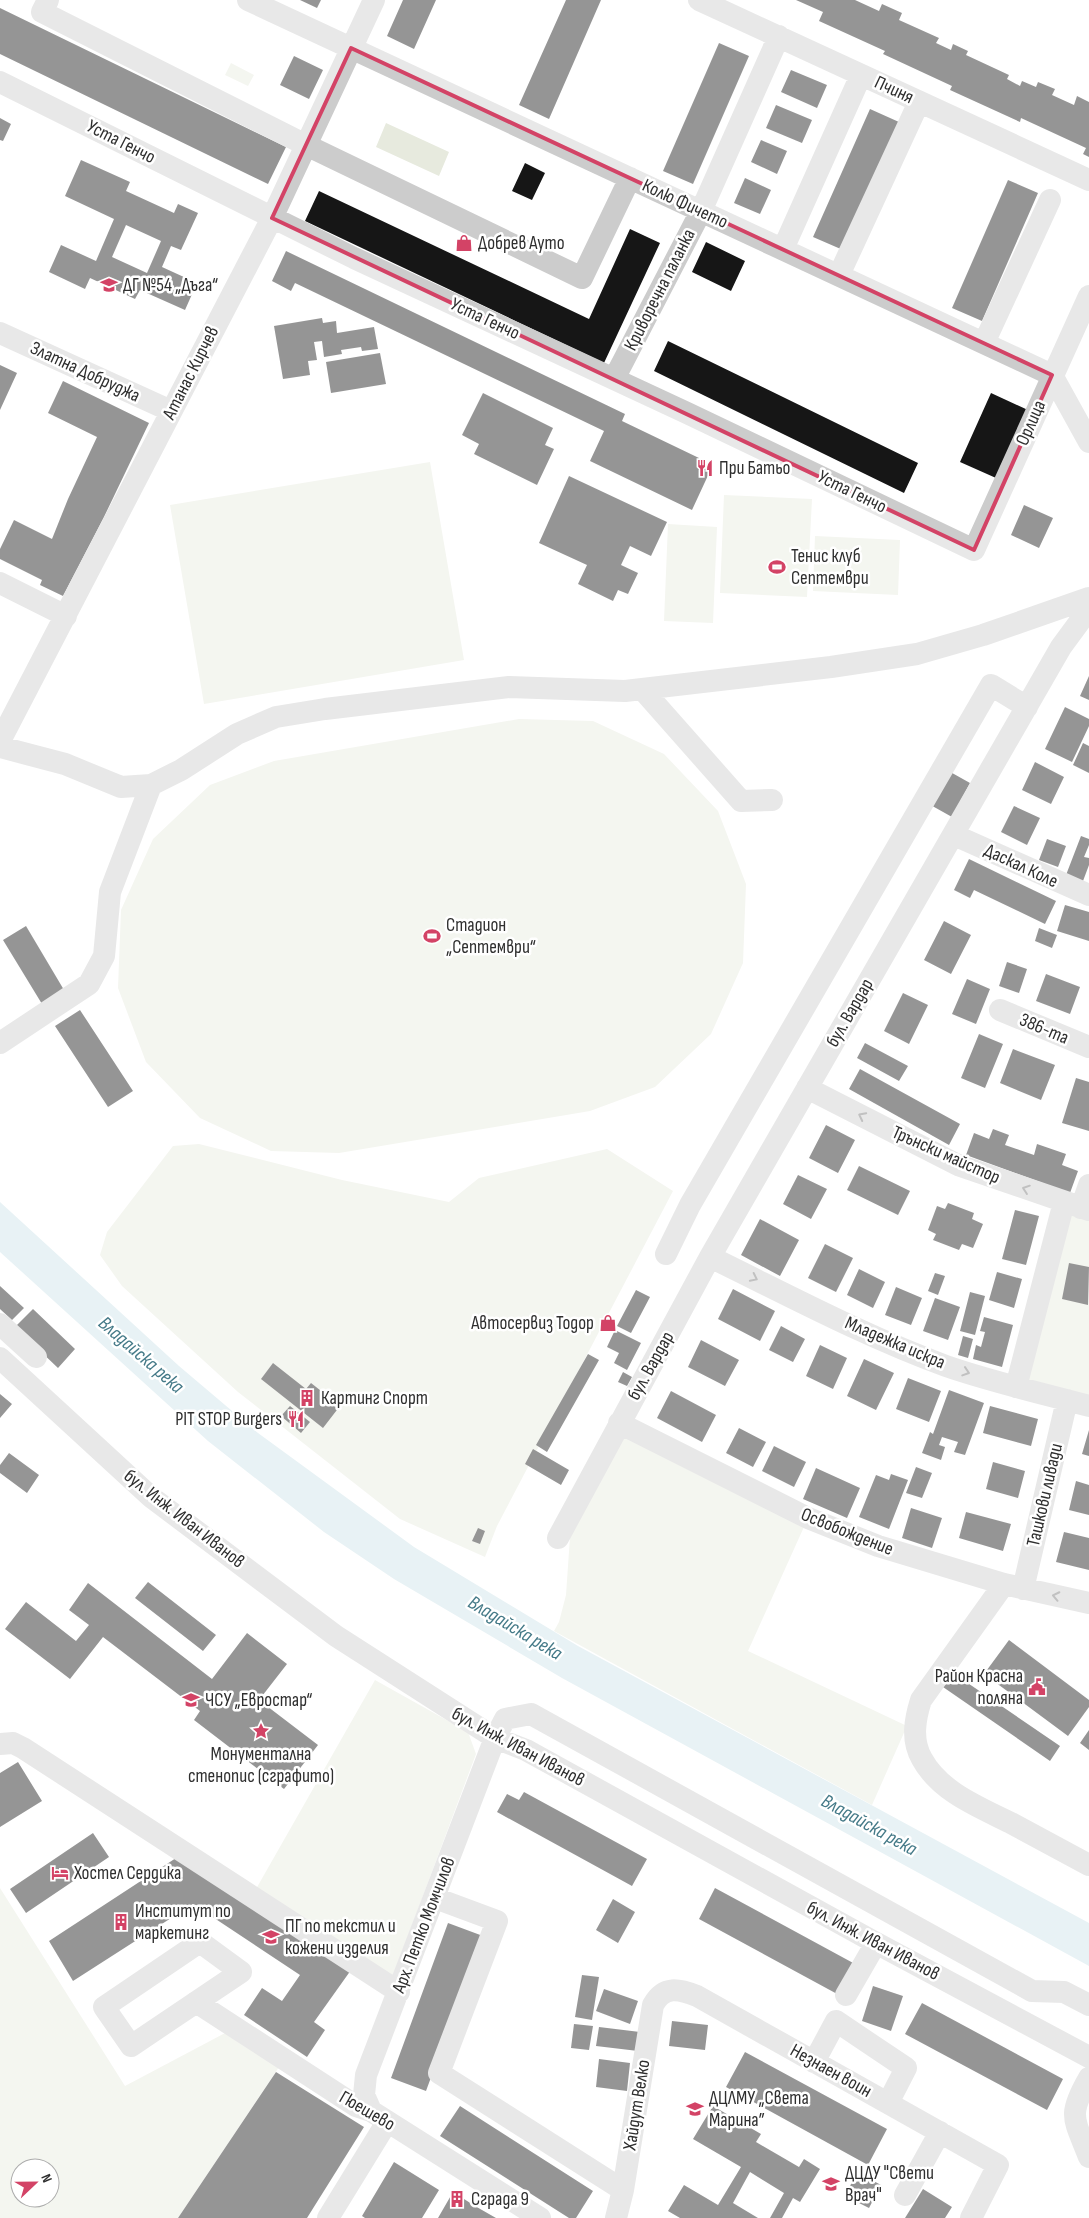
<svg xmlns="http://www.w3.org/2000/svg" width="1089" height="2218" font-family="'Sofia Sans Condensed',sans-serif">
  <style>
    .green { fill: #e7eade; fill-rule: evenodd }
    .water { fill: #cce2e8 }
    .building { fill: #161616; fill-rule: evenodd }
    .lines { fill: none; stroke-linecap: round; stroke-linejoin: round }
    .minor { stroke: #ccc; stroke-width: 22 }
    .oneway { stroke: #767676 }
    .marked { fill: none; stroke: #d34366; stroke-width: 4; stroke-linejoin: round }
    .labels { text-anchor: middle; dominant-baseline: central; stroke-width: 5; stroke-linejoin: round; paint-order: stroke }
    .street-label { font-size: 19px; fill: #2f2f2f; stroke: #fff }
    .poi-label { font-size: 19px; fill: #2f2f2f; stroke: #fff; text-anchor: start }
    .water-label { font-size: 20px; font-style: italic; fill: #457a88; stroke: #fff }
  </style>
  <rect width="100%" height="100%" fill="#fff"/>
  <!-- green -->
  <path class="green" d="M231 63 254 75 248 86 225 75Z
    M386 123 449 152 439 176 376 147Z
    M430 462 464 660 204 704 170 505Z
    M724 495 812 499 807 597 720 593Z
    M668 524 717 527 713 623 664 621Z
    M815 536 900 540 898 595 813 591Z
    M519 719 593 721 664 754 718 811 746 884 743 963 711 1034 655 1087 590 1111 339 1153 271 1151 200 1118 146 1062 118 988 121 910 153 839 210 785 274 761Z
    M199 1144 342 1180 449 1202 479 1178 607 1149 673 1191 497 1526 485 1557 400 1519 238 1392 122 1286 100 1255 107 1232 173 1146Z
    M1064 1202 1089 1210V1406L1016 1387Z
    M624 1433 808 1518 748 1651 907 1726 872 1805 554 1631 559 1622 566 1595 570 1537Z
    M375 1680 468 1732 476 1754 393 1976 256 1889Z
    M0 1888 125 2086 227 2032 279 2067 178 2218H0ZM20 2168H50V2198H20Z"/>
  <!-- water -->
  <path class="water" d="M0 1202 179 1366 258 1433 414 1547 578 1646 1089 1923V1966L562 1678 394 1579 324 1532 208 1441 0 1252Z"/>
  <!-- building -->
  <path class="building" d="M300 0H321L317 8Z
    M403 0H436L414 49 387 36Z
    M566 0H601L549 119 519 105Z
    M796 0H855L879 11 882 4 902 13 899 20 939 38 936 43 951 50 953 44 968 51 966 55 1009 75 1007 79 1020 86 1022 81 1036 87 1038 82 1055 89 1052 95 1074 105 1077 96 1089 102V157L1083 154 1086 148 1021 118 1020 122 950 90 952 86 883 54 885 51 819 21 823 12Z
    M0 8 286 147 268 184 0 54Z
    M719 43 749 56 693 184 663 171Z
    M294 56 323 70 309 99 280 85Z
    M791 70 827 85 817 108 781 92Z
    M776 105 812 120 802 143 766 128Z
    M870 109 899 122 843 250 813 237Z
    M0 118 11 124 3 141 0 140Z
    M761 140 787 151 777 174 751 162Z
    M81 160 130 182 126 191 174 213 178 204 198 213 181 250 171 246 162 267 197 283 185 310 140 290 135 299 90 278 85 289 49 272 61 245 96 261 114 219 65 196ZM126 225 161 241 147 273 112 257Z
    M525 163 545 173 532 200 512 191Z
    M745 178 771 190 760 214 734 203Z
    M1008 180 1038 193 982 321 952 308Z
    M319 191 589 319 630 229 660 243 604 363 305 221Z
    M706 242 745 261 731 291 692 272Z
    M286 251 625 414 622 421 699 458 697 462 711 469 692 510 590 461 604 431 295 283 291 291 272 281Z
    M322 318 323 323 336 321 337 333 374 327 378 349 362 351 361 347 341 350 342 354 324 357 322 341 314 342 317 360 308 361 310 375 283 379 274 326Z
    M668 341 918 463 904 493 654 371Z
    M380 353 386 384 331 393 326 362Z
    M0 365 17 373 0 410Z
    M63 381 149 423 104 517 63 596 40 585 42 580 0 559V549L14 520 52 539 68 499 97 437 48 413Z
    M483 393 553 428 545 445 554 449 537 485 474 454 479 444 462 435Z
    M991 393 1028 410 996 478 960 462Z
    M569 476 667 522 651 556 630 546 621 565 638 573 628 594 618 590 613 601 578 584 587 565 539 543Z
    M1024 505 1053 518 1039 548 1011 535Z
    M1089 676V700L1080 696Z
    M1065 707 1089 719V726L1072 762 1045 749Z
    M1083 743 1089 746V773L1073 765Z
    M1035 762 1064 777 1051 804 1022 790Z
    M945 769 970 783 952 817 927 803Z
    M1014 806 1040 818 1027 845 1001 832Z
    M1081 836 1089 839V845L1084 857 1089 858V865L1083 881 1066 875Z
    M1047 839 1066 846 1058 867 1039 860Z
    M969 859 1056 901 1045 924 974 890 970 898 954 890Z
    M1065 905 1089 912V941L1057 931Z
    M944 921 971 935 951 974 924 960Z
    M26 926 64 990 42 1004 3 940Z
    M1039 928 1057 935 1052 948 1035 941Z
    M1007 962 1027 969 1019 993 999 986Z
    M1046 974 1080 987 1070 1014 1036 1001Z
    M967 979 990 989 976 1024 952 1014Z
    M903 993 928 1005 909 1044 884 1031Z
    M80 1010 133 1091 108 1107 55 1026Z
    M979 1034 1003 1044 985 1088 961 1078Z
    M865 1043 908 1066 899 1081 857 1058Z
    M1013 1049 1055 1065 1041 1100 1000 1083Z
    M860 1069 960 1124 949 1145 849 1089Z
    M1076 1078 1089 1082V1131L1062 1123Z
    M826 1125 855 1140 838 1173 809 1158Z
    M993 1129 1009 1135 1005 1145 1034 1155 1037 1144 1066 1154 1062 1165 1078 1171 1070 1193 966 1155 974 1133 989 1139Z
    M859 1166 910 1191 898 1215 847 1190Z
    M798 1175 827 1189 811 1219 783 1204Z
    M948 1203 974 1213 972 1219 983 1224 973 1248 962 1244 959 1250 933 1240 936 1234 928 1230 937 1206 945 1209Z
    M1015 1210 1039 1216 1026 1265 1002 1259Z
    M760 1219 799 1240 780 1276 741 1255Z
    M825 1244 853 1258 836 1292 808 1278Z
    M1069 1263 1089 1267 1088 1305 1062 1299Z
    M859 1269 885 1282 873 1308 847 1295Z
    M997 1272 1022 1279 1014 1308 989 1300Z
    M935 1273 945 1276 938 1295 928 1291Z
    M0 1286 24 1308 12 1320 0 1309Z
    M896 1287 922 1298 911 1325 885 1315Z
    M733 1289 775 1311 760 1341 718 1319Z
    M636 1290 650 1297 631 1333 617 1326Z
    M970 1292 985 1296 975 1335 960 1331Z
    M935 1298 960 1307 948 1340 923 1331Z
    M33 1309 75 1349 58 1368 15 1327Z
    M984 1317 1013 1325 1002 1367 973 1359 976 1345 981 1347 985 1332 980 1331Z
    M781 1326 805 1339 793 1362 769 1350Z
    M615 1330 641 1343 627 1370 614 1363 619 1353 607 1347Z
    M963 1336 973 1339 968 1358 958 1355Z
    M701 1340 739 1360 725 1386 688 1367Z
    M820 1345 847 1358 833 1389 806 1376Z
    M588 1354 599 1360 547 1452 536 1445Z
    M864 1359 894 1373 876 1410 847 1396Z
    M273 1363 306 1389 311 1383 340 1406 323 1428 261 1379Z
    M623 1372 632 1377 627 1386 618 1382Z
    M908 1378 941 1391 929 1422 896 1409Z
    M949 1390 984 1403 965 1455 954 1452 958 1442 942 1437 939 1445 945 1447 941 1460 922 1453 930 1432 933 1434Z
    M671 1391 716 1415 702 1442 657 1418Z
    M0 1394 12 1404 0 1418Z
    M290 1406 310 1422 301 1433 281 1416Z
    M990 1406 1038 1419 1031 1446 983 1433Z
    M739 1428 766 1442 753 1467 726 1453Z
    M1089 1430V1456L1082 1454Z
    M774 1446 806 1462 794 1487 762 1471Z
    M533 1449 569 1470 561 1485 525 1464Z
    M9 1453 39 1475 27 1493 0 1473V1465Z
    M993 1462 1025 1471 1018 1498 986 1489Z
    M916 1467 932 1473 922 1498 906 1493Z
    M816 1468 860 1488 847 1518 803 1499Z
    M891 1474 908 1480 889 1529 859 1517 876 1475 889 1480Z
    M1076 1481 1089 1485V1515L1069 1510Z
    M911 1508 942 1518 932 1548 902 1538Z
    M966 1512 1011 1524 1003 1551 959 1538Z
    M478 1528 485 1531 480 1544 472 1541Z
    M1064 1532 1089 1538V1570L1056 1562Z
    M148 1582 216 1635 203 1651 135 1598Z
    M88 1583 212 1679 247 1633 287 1664 259 1700 318 1745 284 1789 194 1720 200 1711 103 1637 70 1679 5 1629 26 1602 76 1641 89 1625 69 1610Z
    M1009 1640 1089 1700V1707L1068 1736 984 1674Z
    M953 1673 1060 1746 1050 1761 943 1687Z
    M1089 1730V1750L1080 1743Z
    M18 1762 42 1801 0 1827V1773Z
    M524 1792 647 1859 632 1886 497 1812 507 1794 519 1800Z
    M93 1833 109 1857 26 1913 10 1889Z
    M176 1858 351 1970 314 2022 325 2030 307 2057 244 2015 262 1988 282 2001 300 1975 193 1904 73 1981 49 1941Z
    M715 1888 855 1964 839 1995 699 1919Z
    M613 1899 635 1912 618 1943 596 1930Z
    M448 1923 483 1936 426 2091 391 2078Z
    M582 1975 599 1977 592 2020 575 2017Z
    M873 1986 903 1996 891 2031 862 2021Z
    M604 1989 638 2001 630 2024 596 2011Z
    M922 2003 1063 2079 1047 2110 905 2034Z
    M672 2021 708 2025 705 2050 669 2046Z
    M574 2024 593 2026 589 2050 571 2048Z
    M599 2027 640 2032 638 2051 596 2046Z
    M745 2052 887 2129 868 2165 726 2087Z
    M599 2059 630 2063 627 2091 596 2087Z
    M276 2072 364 2127 307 2218H178Z
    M460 2106 593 2191 576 2218H569L440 2136Z
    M713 2106 761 2134 756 2142 799 2167 804 2159 820 2169 800 2202 793 2198 782 2218H770L784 2193 750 2172 733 2203 758 2218H680L668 2211 684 2185 718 2205 741 2167 693 2139Z
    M394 2162 439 2190 422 2218H365L362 2216Z
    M857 2172 881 2185 869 2208 845 2196Z
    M923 2189 952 2207 945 2218H905Z
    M453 2192 475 2206 496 2218H438Z"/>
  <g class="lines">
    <!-- minor -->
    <path class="minor" d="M48 0 42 12 306 145 582 278 630 178
      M248 0 1052 375 1089 442
      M699 0 1089 180
      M0 82 354 258 687 413 974 550 1089 296
      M783 249 861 75
      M839 275 919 102
      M0 333 171 411
      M984 343 1050 200
      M614 379 701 211 779 36
      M0 583 66 616
      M642 689 741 801 772 800
      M0 741 272 218 374 0
      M0 747 65 764 121 787 151 785 181 770 237 734 276 717 325 709 509 687 625 691 831 667 917 654 983 635 1089 598
      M954 835 1089 895
      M1000 1010 1089 1047
      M0 1043 89 984 104 956 110 892 151 785
      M807 1088 958 1165 1089 1210
      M1081 1208 1089 1185
      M666 1254 690 1205 991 685 1027 707
      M710 1257C788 1295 864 1336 946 1366 992 1382 1041 1393 1089 1406
      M0 1324 36 1357
      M0 1358 151 1497 336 1636 495 1738 526 1750 876 1943 1089 2057
      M1016 1387 1064 1202
      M619 1423 808 1518 878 1546 1004 1584 1089 1603
      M558 1538 710 1257 1061 647 1089 609
      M1004 1584 921 1700C915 1719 911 1740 922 1759 940 1792 979 1807 1011 1823 1037 1837 1063 1851 1089 1865
      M1023 1589 1067 1400
      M0 1744 13 1743 23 1748 399 1992
      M435 1898 497 1921 439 2073 623 2190
      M200 1942 241 1972 131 2046 104 2007Z
      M846 1995 876 1943
      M196 2002 356 2106 371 2111 540 2218
      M814 2062 836 2021 906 2068 888 2103
      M1089 2078C1067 2116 1074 2118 1089 2157
      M371 2111 364 2095 366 2075 495 1738 505 1719 531 1714 1032 1991 1064 1992 1089 2005
      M905 2195 940 2132
      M328 2218 387 2122
      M616 2218 623 2190 653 2005C664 1985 679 1989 697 1996L998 2165 971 2218"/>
  </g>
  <!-- one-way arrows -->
  <defs><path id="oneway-chevron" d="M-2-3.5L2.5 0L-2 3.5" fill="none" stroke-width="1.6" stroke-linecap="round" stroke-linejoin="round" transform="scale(1.25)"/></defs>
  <g class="oneway">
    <use href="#oneway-chevron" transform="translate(862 1116) rotate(-153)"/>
    <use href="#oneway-chevron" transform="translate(1026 1189) rotate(-161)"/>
    <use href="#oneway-chevron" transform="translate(754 1278) rotate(26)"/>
    <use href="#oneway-chevron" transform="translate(966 1372) rotate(18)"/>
    <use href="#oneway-chevron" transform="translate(1056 1596) rotate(-168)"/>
  </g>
  <!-- marked area -->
  <path d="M0 0H1089V2218H0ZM351 48 1052 375 974 550 272 218Z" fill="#fff" fill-opacity=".55" fill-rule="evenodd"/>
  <path class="marked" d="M351 48 1052 375 974 550 272 218Z"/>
  <!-- icons -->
  <defs>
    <g id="shop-bare" transform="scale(1.35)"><path d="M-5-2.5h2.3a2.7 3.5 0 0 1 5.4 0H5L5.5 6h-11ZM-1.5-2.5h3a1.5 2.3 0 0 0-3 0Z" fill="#d34366" stroke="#fff" stroke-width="2.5" paint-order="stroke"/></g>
    <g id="school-bare" transform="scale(1.35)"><path d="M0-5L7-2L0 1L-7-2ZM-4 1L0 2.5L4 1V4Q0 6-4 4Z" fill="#d34366" stroke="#fff" stroke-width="2.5" paint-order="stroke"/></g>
    <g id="restaurant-bare" transform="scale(1.35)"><path d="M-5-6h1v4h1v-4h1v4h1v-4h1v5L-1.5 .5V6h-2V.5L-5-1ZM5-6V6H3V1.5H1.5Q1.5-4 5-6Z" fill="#d34366" stroke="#fff" stroke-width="2.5" paint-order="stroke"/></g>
    <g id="stadium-bare" transform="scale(1.35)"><path d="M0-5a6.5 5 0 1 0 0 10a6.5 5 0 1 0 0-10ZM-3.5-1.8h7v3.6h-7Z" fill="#d34366" stroke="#fff" stroke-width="2.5" paint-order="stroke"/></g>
    <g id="building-bare" transform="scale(1.35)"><path d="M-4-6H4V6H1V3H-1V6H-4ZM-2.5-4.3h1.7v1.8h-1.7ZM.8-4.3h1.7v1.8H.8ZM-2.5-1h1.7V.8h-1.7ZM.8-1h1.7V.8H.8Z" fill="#d34366" stroke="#fff" stroke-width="2.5" paint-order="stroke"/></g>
    <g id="civic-bare" transform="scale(1.35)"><path d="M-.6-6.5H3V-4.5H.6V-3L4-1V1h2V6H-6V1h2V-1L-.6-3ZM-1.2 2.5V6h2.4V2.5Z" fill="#d34366" stroke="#fff" stroke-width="2.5" paint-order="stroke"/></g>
    <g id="sight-bare" transform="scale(1.35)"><path d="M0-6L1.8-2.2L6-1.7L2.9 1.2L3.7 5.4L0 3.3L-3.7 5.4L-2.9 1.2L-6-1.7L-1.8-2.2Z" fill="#d34366" stroke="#fff" stroke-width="2.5" paint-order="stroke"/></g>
    <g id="hotel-bare" transform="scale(1.35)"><path d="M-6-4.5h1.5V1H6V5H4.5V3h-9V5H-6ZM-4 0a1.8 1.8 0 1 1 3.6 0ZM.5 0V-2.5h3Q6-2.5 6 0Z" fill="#d34366" stroke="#fff" stroke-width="2.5" paint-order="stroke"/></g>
  </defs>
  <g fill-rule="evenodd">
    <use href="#shop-bare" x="464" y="243"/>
    <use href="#school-bare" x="109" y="285"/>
    <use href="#restaurant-bare" x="705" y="468"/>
    <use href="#stadium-bare" x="777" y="567"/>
    <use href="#stadium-bare" x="432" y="936"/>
    <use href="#shop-bare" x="608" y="1323"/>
    <use href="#building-bare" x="307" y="1398"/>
    <use href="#restaurant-bare" x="296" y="1419"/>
    <use href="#civic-bare" x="1037" y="1687"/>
    <use href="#school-bare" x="191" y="1700"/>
    <use href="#sight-bare" x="261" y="1731"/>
    <use href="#hotel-bare" x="60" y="1873"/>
    <use href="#building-bare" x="121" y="1922"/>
    <use href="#school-bare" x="271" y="1937"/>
    <use href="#school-bare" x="695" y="2109"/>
    <use href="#school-bare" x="831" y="2184"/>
    <use href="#building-bare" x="457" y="2199"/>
  </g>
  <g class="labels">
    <!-- street labels -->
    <g class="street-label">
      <text transform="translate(894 90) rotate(25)">Пчиня</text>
      <text transform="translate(121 142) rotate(27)">Уста Генчо</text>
      <text transform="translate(685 204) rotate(25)">Колю Фичето</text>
      <text transform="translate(660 290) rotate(-63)">Криворечна паланка</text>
      <text transform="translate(485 319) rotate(25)">Уста Генчо</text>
      <text transform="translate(85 372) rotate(25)">Златна Добруджа</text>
      <text transform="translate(191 373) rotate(-63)">Атанас Кирчев</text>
      <text transform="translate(1031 423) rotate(-66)">Орлица</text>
      <text transform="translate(852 492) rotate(26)">Уста Генчо</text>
      <text transform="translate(1021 866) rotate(25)">Даскал Коле</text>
      <text transform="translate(850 1013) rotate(-60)">бул. Вардар</text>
      <text transform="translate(1044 1029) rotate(23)">386-та</text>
      <text transform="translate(946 1155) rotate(24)">Трънски майстор</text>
      <text transform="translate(895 1343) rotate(23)">Младежка искра</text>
      <text transform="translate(651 1366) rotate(-61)">бул. Вардар</text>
      <text transform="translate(1045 1495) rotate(-77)">Ташкови ливади</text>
      <text transform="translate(184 1519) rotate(38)">бул. Инж. Иван Иванов</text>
      <text transform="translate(847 1532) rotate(22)">Освобождение</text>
      <text transform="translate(518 1747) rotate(28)">бул. Инж. Иван Иванов</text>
      <text transform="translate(424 1925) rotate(-69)">Арх. Петко Момчилов</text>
      <text transform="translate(873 1941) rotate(28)">бул. Инж. Иван Иванов</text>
      <text transform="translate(831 2071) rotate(29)">Незнаен воин</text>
      <text transform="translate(637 2105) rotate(-81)">Хайдут Велко</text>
      <text transform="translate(367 2111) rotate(30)">Гюешево</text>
    </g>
    <!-- poi labels -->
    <g class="poi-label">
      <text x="478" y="243">Добрев Ауто</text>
      <text x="123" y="285">ДГ №54 „Дъга“</text>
      <text x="719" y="468">При Батьо</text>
      <text x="791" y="556">Тенис клуб<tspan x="791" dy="22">Септември</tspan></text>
      <text x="446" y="925">Стадион<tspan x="446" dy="22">„Септември“</tspan></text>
      <text x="594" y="1323" text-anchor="end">Автосервиз Тодор</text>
      <text x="321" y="1398">Картинг Спорт</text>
      <text x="282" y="1419" text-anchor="end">PIT STOP Burgers</text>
      <text x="1023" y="1676" text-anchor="end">Район Красна<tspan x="1023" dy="22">поляна</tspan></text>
      <text x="205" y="1700">ЧСУ „Евростар“</text>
      <text x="261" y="1754" text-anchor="middle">Монументална<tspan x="261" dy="22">стенопис (сграфито)</tspan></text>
      <text x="74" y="1873">Хостел Сердика</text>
      <text x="135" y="1911">Институт по<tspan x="135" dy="22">маркетинг</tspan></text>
      <text x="285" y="1926">ПГ по текстил и<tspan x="285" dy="22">кожени изделия</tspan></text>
      <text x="709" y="2098">ДЦЛМУ „Света<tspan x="709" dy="22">Марина”</tspan></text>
      <text x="845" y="2173">ДЦДУ "Свети<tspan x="845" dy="22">Врач"</tspan></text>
      <text x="471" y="2199">Сграда 9</text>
    </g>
    <!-- water labels -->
    <g class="water-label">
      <text transform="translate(141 1355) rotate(41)">Владайска река</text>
      <text transform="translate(515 1628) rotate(31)">Владайска река</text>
      <text transform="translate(869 1825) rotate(29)">Владайска река</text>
    </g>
  </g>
  <!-- north arrow -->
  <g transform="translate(35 2183) rotate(68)"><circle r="24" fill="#ffffff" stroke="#acacac"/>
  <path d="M0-4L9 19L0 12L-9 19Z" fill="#d34366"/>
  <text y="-8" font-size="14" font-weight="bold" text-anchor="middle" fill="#2f2f2f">N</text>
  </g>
</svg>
